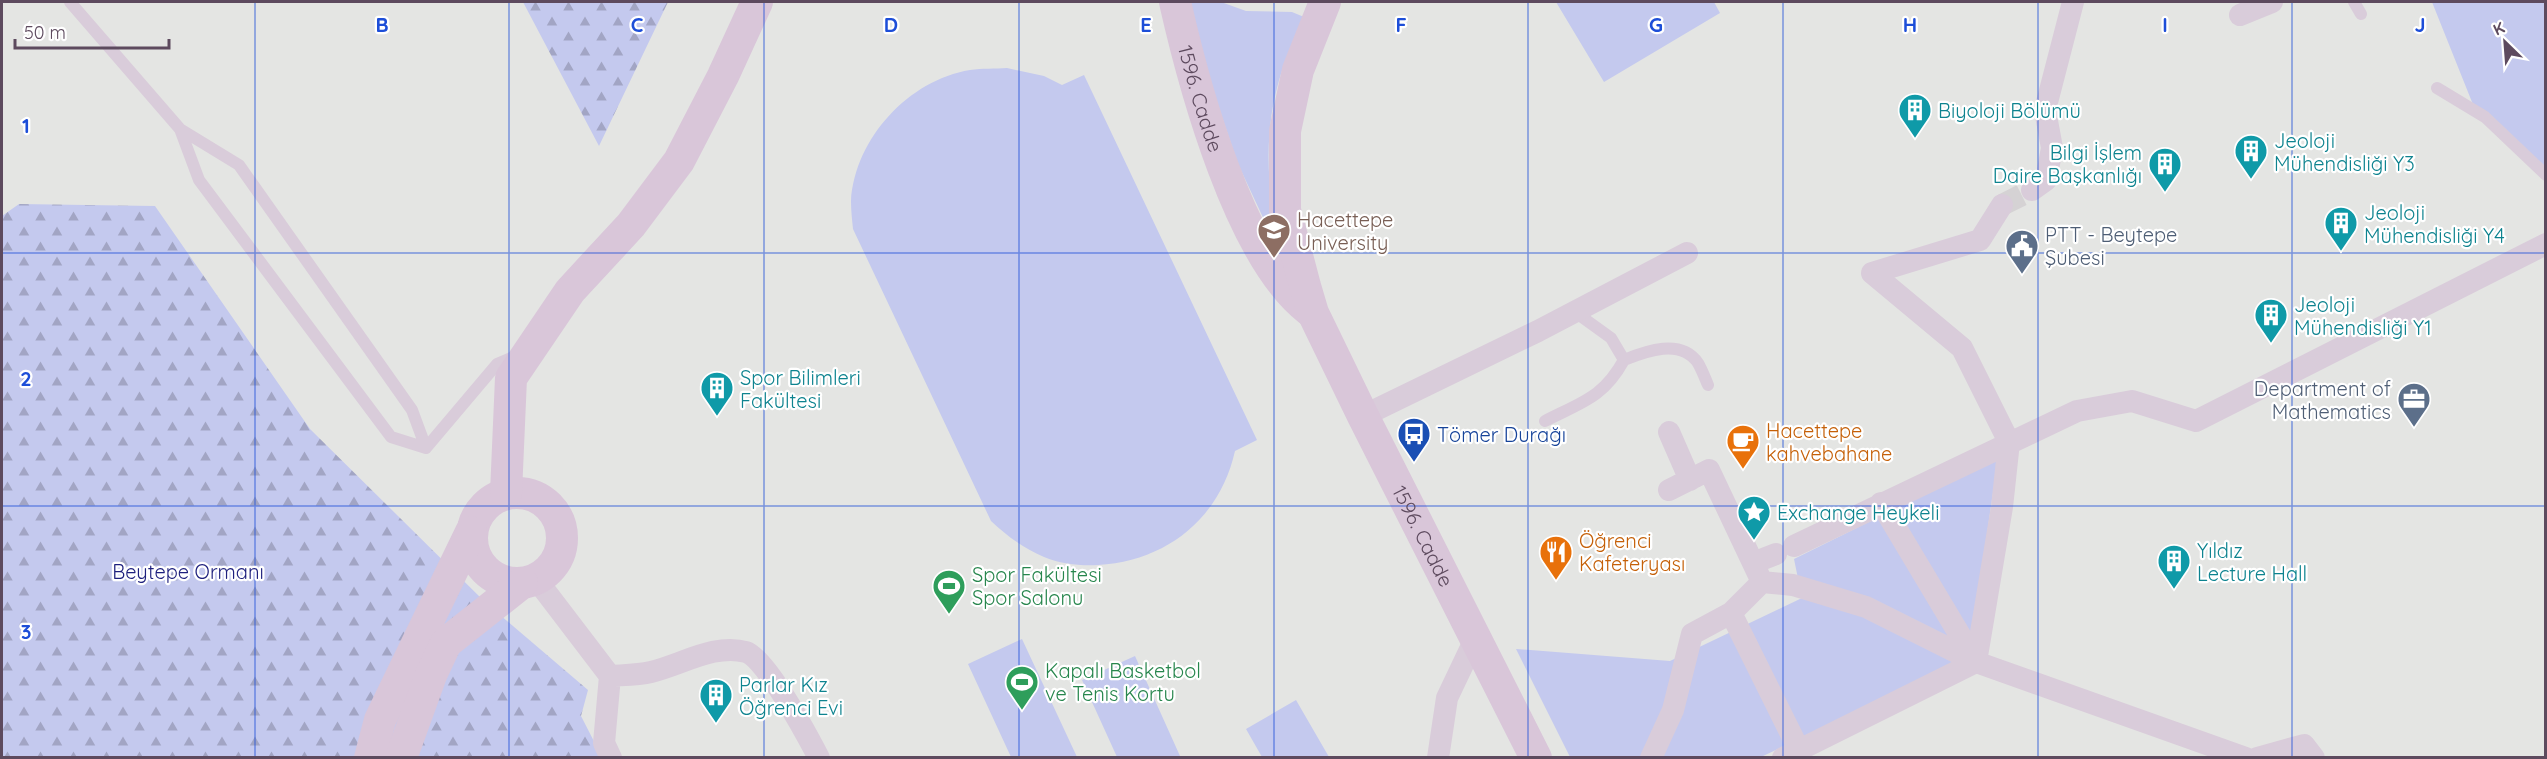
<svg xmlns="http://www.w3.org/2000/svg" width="2547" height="759" font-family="Quicksand,sans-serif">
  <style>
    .education { fill: #e4e5e3 }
    .green { fill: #c4c9ee }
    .forest { fill: url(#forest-firs) }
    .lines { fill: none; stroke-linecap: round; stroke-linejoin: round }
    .street-tunnel { stroke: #d5d2d4; stroke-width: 22; stroke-dasharray: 22 11; stroke-linecap: butt }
    .lane { stroke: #d9ccda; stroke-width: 12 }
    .street { stroke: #d9ccda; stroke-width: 22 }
    .secondary { stroke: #d9c6d9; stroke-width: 32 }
    .grid { fill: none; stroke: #1d4ed8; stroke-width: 1.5; stroke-opacity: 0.55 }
    .labels { text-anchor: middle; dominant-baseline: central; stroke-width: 4.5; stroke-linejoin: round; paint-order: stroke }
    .street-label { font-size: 20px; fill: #5d4a5e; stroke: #fff }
    .culture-label { font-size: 20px; fill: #0d838f; stroke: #fff; text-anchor: start }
    .education-label { font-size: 20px; fill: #785e54; stroke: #fff; text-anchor: start }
    .service-label { font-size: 20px; fill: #4e5e75; stroke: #fff; text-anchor: start }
    .food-label { font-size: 20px; fill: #c56008; stroke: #fff; text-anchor: start }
    .transit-label { font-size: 20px; fill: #164399; stroke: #fff; text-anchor: start }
    .park-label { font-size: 20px; fill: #1d1f7d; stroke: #fff }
    .leisure-label { font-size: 20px; fill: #27864d; stroke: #fff; text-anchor: start }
    .grid-label { font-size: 20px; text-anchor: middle; font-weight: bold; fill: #1d4ed8; stroke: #fff; stroke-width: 4.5; stroke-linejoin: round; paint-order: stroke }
  </style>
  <defs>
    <pattern id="forest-firs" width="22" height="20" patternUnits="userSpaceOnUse" patternTransform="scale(1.5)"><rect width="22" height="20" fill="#c4c9ee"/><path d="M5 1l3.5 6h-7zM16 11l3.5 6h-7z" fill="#a2a5c4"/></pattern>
  </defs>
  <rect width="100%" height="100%" fill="#f3f4f2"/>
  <!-- education -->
  <path class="education" d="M2 2H2545V757H241L2 516Z"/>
  <!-- green -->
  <path class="green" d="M1188 2H1221L1246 11 1292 12 1304 17C1262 103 1262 162 1280 254L1238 164 1208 76Z
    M1556 2H1714L1720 13 1604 82Z
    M2432 2H2545V169L2474 107Z
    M1007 68 1044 76 1062 85 1084 75 1257 440 1235 451C1220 518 1167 561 1098 565 1081 566 1060 564 1044 557 1023 548 1007 536 991 521L853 229C852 220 851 210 851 201 855 138 909 80 970 70 982 68 995 69 1007 68Z
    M1998 458 1972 637 1954 666 1761 757H1570L1516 649 1670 661 1802 598 1794 559Z
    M1022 639 1077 757H1011L968 664Z
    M1135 656 1180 756 1176 757H1117L1082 680Z
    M1296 700 1329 757H1262L1246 729Z"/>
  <!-- forest -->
  <path class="forest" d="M523 2H668L599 146Z
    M19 204 155 206 310 429 486 603 588 690 581 716 602 757H2V216Z"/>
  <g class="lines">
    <!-- street-tunnel -->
    <path class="street-tunnel" d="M2002 205 2032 190"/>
    <!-- lane -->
    <path class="lane" d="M70 2 180 129 239 165 412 410 426 448 391 437 199 180 180 129
      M2354 2 2361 14
      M2437 88 2485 117 2546 175
      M1575 312 1611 338 1624 360C1646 351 1681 338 1698 363 1702 370 1705 378 1708 385
      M1545 421C1582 402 1603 398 1624 360
      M426 448 497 364 516 356"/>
    <!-- street -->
    <path class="street" d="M2240 15 2272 2
      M2032 190 2046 180 2052 148 2045 110 2073 2
      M1872 273 1962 348 2009 442 2002 507 1976 662
      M1872 273 1980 240 2002 205
      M1363 416 1538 331 1687 253
      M1669 432 1690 480
      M1669 490 1709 470 1762 582
      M1881 503 1976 662
      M1794 546 2077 411 2132 401 2196 421 2546 244
      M1753 563 1776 554
      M536 579 610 676 604 743 611 758
      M1762 582 1793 585 1866 607 1976 662 2246 758
      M1731 613 1799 750
      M610 676C624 675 638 675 651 672 681 665 715 643 746 652 766 658 808 737 819 758
      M1438 758 1447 698 1476 637
      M1651 758 1673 710 1692 634 1731 613 1762 582
      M1783 758 1976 662
      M2257 758 2304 745 2314 758"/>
    <!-- secondary -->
    <g class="secondary">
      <path id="s1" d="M1175 2C1194 86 1240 257 1309 310"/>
      <path id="s2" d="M1325 2 1298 70 1285 131V210L1305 286 1313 313 1363 416 1536 758"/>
      <circle cx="517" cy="538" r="45"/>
      <path d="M506 493 511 378 570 291 631 225 679 161 723 76 757 2"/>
      <path d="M370 758 380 720 471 532"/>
      <path d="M401 758 431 675 446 643 522 583"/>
    </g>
  </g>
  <!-- grid -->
  <path class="grid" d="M255 2V758M509 2V758M764 2V758M1019 2V758M1274 2V758M1528 2V758M1783 2V758M2038 2V758M2292 2V758M2 253H2546M2 506H2546"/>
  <!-- icons -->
  <defs>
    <g id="building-pin" transform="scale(1.725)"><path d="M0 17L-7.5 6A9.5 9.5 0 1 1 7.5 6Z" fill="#0f9aa8" stroke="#fff"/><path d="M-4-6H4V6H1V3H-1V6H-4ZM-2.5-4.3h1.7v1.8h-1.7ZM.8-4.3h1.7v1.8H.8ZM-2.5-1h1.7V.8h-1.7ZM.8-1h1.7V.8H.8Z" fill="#fff"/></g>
    <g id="university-pin" transform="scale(1.725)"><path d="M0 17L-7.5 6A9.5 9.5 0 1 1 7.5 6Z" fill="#8d6e63" stroke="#fff"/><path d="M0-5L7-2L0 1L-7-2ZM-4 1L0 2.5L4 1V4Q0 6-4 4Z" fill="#fff"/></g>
    <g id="civic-pin" transform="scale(1.725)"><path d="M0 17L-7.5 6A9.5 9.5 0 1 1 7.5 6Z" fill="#5c6f8a" stroke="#fff"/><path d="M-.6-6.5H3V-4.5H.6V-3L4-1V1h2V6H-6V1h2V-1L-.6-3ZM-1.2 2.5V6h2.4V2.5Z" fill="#fff"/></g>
    <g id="office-pin" transform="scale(1.725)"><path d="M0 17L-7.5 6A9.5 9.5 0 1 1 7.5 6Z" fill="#5c6f8a" stroke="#fff"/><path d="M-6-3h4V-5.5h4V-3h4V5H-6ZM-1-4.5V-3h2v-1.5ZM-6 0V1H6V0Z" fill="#fff"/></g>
    <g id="bus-pin" transform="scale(1.725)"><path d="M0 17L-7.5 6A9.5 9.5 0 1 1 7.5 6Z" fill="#1a4fb4" stroke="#fff"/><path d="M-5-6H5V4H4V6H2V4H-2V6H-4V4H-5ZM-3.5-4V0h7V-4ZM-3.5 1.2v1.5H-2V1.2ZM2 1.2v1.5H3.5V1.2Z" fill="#fff"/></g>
    <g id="cafe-pin" transform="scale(1.725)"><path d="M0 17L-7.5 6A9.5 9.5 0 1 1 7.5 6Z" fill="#e8710a" stroke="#fff"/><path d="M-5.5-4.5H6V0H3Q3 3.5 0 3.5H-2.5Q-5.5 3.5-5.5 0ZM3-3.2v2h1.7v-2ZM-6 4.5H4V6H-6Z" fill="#fff"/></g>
    <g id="sight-pin" transform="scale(1.725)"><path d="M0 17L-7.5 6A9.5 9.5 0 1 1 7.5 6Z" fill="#0f9aa8" stroke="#fff"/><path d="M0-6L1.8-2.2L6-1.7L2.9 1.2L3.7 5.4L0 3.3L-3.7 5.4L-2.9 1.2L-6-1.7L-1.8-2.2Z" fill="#fff"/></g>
    <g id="restaurant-pin" transform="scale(1.725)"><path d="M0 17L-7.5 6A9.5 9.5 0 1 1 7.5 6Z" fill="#e8710a" stroke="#fff"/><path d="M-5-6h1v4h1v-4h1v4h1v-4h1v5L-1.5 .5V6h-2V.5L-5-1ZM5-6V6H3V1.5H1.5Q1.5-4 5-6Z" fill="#fff"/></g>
    <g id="stadium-pin" transform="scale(1.725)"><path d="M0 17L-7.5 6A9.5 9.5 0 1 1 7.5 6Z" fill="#2e9e5b" stroke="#fff"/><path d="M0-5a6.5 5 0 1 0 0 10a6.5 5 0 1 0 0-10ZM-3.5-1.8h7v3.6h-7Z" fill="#fff"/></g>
  </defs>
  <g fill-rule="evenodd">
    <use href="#building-pin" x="1915" y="110"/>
    <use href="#building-pin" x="2251" y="151"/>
    <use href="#building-pin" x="2165" y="164"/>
    <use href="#building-pin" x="2341" y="223"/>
    <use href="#university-pin" x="1274" y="230"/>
    <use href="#civic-pin" x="2022" y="246"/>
    <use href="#building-pin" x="2271" y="315"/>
    <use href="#building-pin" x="717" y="388"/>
    <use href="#office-pin" x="2414" y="399"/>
    <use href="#bus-pin" x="1414" y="434"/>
    <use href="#cafe-pin" x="1743" y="441"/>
    <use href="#sight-pin" x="1754" y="512"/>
    <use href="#restaurant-pin" x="1556" y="552"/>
    <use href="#building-pin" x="2174" y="561"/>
    <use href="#stadium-pin" x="949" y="586"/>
    <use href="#stadium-pin" x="1022" y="682"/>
    <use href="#building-pin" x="716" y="695"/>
  </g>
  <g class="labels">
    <!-- street labels -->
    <g class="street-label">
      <text stroke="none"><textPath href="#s1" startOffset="100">1596. Cadde</textPath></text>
      <text stroke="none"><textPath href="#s2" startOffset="570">1596. Cadde</textPath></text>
    </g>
    <!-- culture labels -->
    <g class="culture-label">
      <text x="1938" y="110">Biyoloji Bölümü</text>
      <text x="2274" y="140">Jeoloji<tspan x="2274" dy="23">Mühendisliği Y3</tspan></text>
      <text x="2142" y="152" text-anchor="end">Bilgi İşlem<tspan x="2142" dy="23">Daire Başkanlığı</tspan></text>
      <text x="2364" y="212">Jeoloji<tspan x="2364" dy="23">Mühendisliği Y4</tspan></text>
      <text x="2294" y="304">Jeoloji<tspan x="2294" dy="23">Mühendisliği Y1</tspan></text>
      <text x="740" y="377">Spor Bilimleri<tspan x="740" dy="23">Fakültesi</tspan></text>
      <text x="1777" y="512">Exchange Heykeli</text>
      <text x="2197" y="550">Yıldız<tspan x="2197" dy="23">Lecture Hall</tspan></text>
      <text x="739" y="684">Parlar Kız<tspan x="739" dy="23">Öğrenci Evi</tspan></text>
    </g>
    <!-- education labels -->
    <g class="education-label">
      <text x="1297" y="219">Hacettepe<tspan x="1297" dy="23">University</tspan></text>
    </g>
    <!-- service labels -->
    <g class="service-label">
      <text x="2045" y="234">PTT - Beytepe<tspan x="2045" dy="23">Şubesi</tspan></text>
      <text x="2391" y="388" text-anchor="end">Department of<tspan x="2391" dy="23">Mathematics</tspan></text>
    </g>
    <!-- food labels -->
    <g class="food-label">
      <text x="1766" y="430">Hacettepe<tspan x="1766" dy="23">kahvebahane</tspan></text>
      <text x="1579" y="540">Öğrenci<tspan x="1579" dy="23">Kafeteryası</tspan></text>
    </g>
    <!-- transit labels -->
    <g class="transit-label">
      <text x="1437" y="434">Tömer Durağı</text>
    </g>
    <!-- park labels -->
    <g class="park-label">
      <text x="188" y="571">Beytepe Ormanı</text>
    </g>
    <!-- leisure labels -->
    <g class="leisure-label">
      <text x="972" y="574">Spor Fakültesi<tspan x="972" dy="23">Spor Salonu</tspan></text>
      <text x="1045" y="670">Kapalı Basketbol<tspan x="1045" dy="23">ve Tenis Kortu</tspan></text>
    </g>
  </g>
  <g class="grid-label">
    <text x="382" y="32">B</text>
    <text x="637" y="32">C</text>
    <text x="891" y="32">D</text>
    <text x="1146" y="32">E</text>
    <text x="1401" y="32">F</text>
    <text x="1656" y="32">G</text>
    <text x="1910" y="32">H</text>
    <text x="2165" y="32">I</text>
    <text x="2420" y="32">J</text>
    <text x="26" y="133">1</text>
    <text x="26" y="386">2</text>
    <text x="26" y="639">3</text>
  </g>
  <!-- border -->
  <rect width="2547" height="759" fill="none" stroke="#5d4a5e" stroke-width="6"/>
  <!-- north arrow -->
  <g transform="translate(2505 42) rotate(335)" stroke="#ffffff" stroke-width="4.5" paint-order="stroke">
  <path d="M0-4.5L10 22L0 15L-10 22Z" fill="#5d4a5e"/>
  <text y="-9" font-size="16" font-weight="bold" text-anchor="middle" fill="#5d4a5e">K</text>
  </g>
  <!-- scale -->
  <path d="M15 39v9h154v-9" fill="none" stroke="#5d4a5e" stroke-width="3"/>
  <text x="24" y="39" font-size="18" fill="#5d4a5e" stroke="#ffffff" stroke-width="4.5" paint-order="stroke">50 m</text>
</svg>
